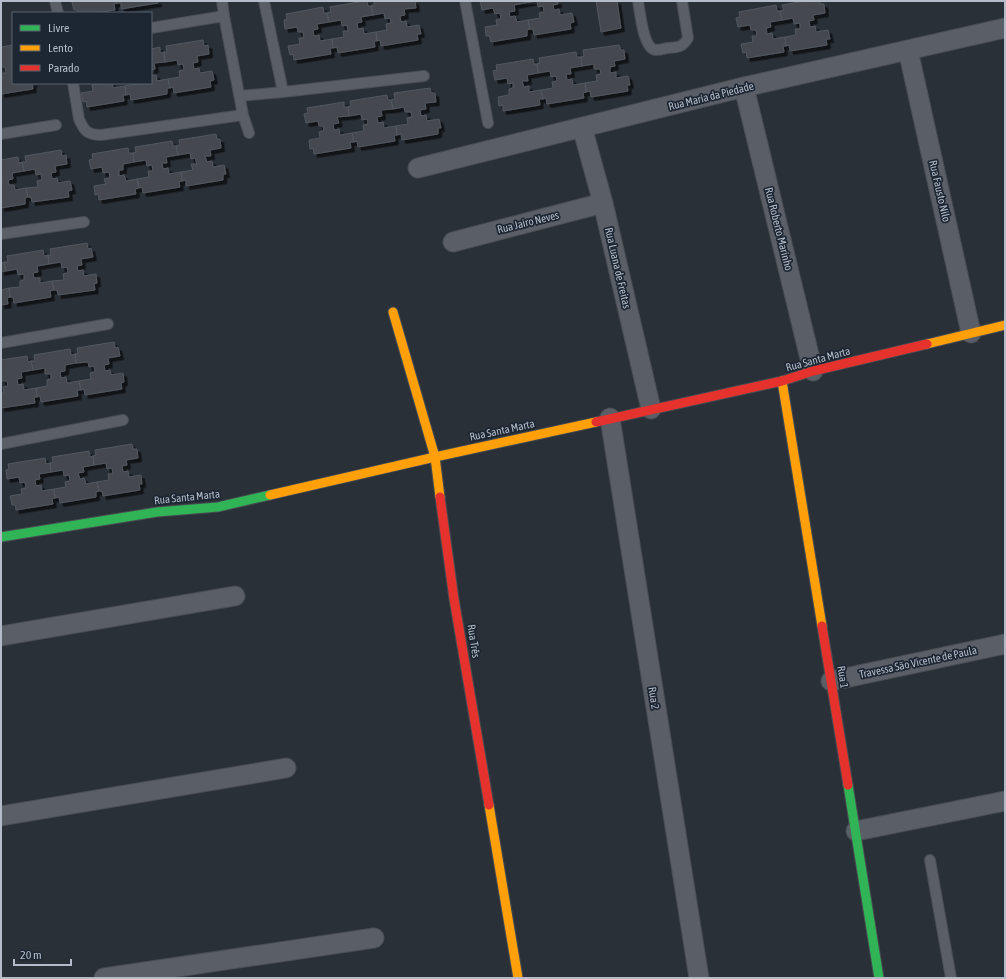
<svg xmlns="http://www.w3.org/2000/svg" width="1006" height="979" font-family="'Asap Condensed',sans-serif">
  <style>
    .building { fill: #444950; stroke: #52575f; filter: url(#shadow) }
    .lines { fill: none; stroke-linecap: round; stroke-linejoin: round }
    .lane-casing { stroke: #484c53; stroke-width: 12 }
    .street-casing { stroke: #484c53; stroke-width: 21 }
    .fast-casing { stroke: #484c53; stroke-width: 11 }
    .slow-casing { stroke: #484c53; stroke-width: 11 }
    .jam-casing { stroke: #484c53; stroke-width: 11 }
    .lane { stroke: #5a5e66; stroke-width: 10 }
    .street { stroke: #5a5e66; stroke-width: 19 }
    .fast { stroke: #30b455; stroke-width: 9 }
    .slow { stroke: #ff9f0a; stroke-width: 9 }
    .jam { stroke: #e5322d; stroke-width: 9 }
    .labels { text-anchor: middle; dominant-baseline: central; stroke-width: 3.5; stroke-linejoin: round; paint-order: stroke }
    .street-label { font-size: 11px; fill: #b4bcc9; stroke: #1d2633 }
  </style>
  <defs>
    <filter id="shadow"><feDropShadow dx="3.5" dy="3.5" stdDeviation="0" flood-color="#0009"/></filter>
  </defs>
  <rect width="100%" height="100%" fill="#2a3038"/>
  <!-- building -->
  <path class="building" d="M77 1H117V3L114 4 115 10 94 13H78L77 10H74L72 2Z
    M117 1H158V3L121 9V3H117Z
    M364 1H367L368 6H371L373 15 361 17 362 22 357 23 358 29 363 28 364 34 376 32 377 41H374L375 47 338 53 337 47 333 48 332 39 344 37 343 31H348L347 25 342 26 341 20 329 22 327 13 331 12 330 7Z
    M374 1H415L416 8 404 9 405 15 400 16 401 22 406 21 407 27 419 25 421 34H417L418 40 381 46 380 40 377 41 376 32 387 30 386 24 391 23 390 18 385 19 384 13 373 15 371 6 374 5Z
    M480 1H525V3L514 5 515 11 509 12 510 17 515 16 517 22 528 20 530 29 527 30V36L491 42 489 36H486L485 27 497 25 496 20 501 19 500 13 495 14 493 8 482 10Z
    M525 1H558V4L553 5 554 10 559 9 560 15 572 13 574 22 570 23 571 29 534 35 533 29H530L528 20 540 18 539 13 544 12 543 6 538 7 537 1 525 3Z
    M596 1H617L621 28 601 32Z
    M804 1H820V4H824L825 13 813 15 814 20 809 21 810 27 815 26 816 32 828 30 830 39H826L827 45 790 51 789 45 786 46 785 37 796 35 795 29H800V23L794 24 793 18 782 20 780 11 784 10 782 5Z
    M776 5 777 11H780L782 20 770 22 771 27 766 28 767 34 772 33 773 39 785 37 786 46H783L784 52 747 58 746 52 743 53 741 44 753 42 752 36H757L756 30H751L750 25 738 27 736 18 740 17 739 12Z
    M323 7 324 13H327L329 22 317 24 318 29 313 30 314 36 319 35 320 41 332 39 333 48H330L331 54 294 60 293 54 290 55 288 46 300 44 299 38H304L303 32H298L297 27 285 29 284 20 287 19 286 14Z
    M203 40 204 46 208 45 209 54 197 56 198 62 193 63 194 69 199 68 200 73 212 71 214 80 210 81 211 87 174 93 173 87 170 88 168 79 180 77 179 71 184 70 183 64 178 65 177 60 165 62 164 52H167L166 46Z
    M13 45V83H34H32L33 89 1 94V79H2L1 73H6L5 67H1V47Z
    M619 45 621 50H624L625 59 614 61 615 66 610 67V73L616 72V78L628 76 630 85H627L628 91 591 97 590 91 586 92 585 83 597 81 596 75 601 74 600 69H594V64L582 66 581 57 584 56 583 50Z
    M160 47V53L164 52 165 62 154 63 155 69 151 70V49Z
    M576 52 577 57H581L582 66 570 68 571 74H566L567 80 572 79 573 85 585 83 586 92 583 93 584 98 547 104 546 98 543 99 541 90 553 88 552 82 557 81 556 76 551 77 550 71 538 73 537 64 540 63 539 58Z
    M533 59 534 64H537L538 73 527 75 528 81H522L524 87 529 86V92L541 90 543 99H539L540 105 503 111V105L499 106 498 97 509 95V89L513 88V83L508 84 507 78 495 80 493 71 497 70 496 65Z
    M156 75 157 81 168 79 170 88H167V94L131 100 130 94 126 95 125 86 137 84 136 83H151V76Z
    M97 83H112L113 88 125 86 126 95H123L124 101 87 107 86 101 83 102 81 93 93 91 92 85 97 84Z
    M430 88 431 93H435L436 102 425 103 426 109 420 110 421 116 426 115 427 121 439 119 441 128H438V134L402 140 401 134 397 135 396 126 408 124 407 118 412 117 411 112H405L404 107 393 109 391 100 395 99 394 93Z
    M387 95 388 100H391L393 109 381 110 382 116 377 117 378 123 383 122 384 128 396 126 397 135H394L395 141 358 147 357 141 354 142 352 133 364 131 363 125 368 124 367 119 362 120 361 114 349 116 348 107 351 106 350 101Z
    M344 102V107H348L349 116 337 117 339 123 333 124 334 130 339 129 340 135 352 133 354 142H350L351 148 314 154 313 148 310 149 309 140 320 138 319 132 324 131 323 126H319L318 121 306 123 304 114 308 113 307 108Z
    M216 134 217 139H220L221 148 210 150 211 156H205L207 162 212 161 213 167 224 165 226 174H223V180L186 186V180L182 181 181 172 193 170 191 164H197L195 158 191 159 190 153 178 155 176 146 180 145 179 140Z
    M172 141 173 146H176L178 155 166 157 167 163H162L163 169 168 168 169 174 181 172 182 181 179 182 180 187 143 193 142 187 139 188 137 179 149 177 148 171H153L152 165 147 166 146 160 134 162 133 153 136 152 135 147Z
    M128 148 129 153H133L134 162 123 164V170H119V176L124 175 126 181 137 179 139 188 135 189 136 194 99 200 98 194 95 195 94 186 106 184 104 179 110 178 109 172 103 173 102 167 91 169 89 160 93 159 92 154Z
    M61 150 62 156 66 155 67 164 55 166 56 172 51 173 52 179 57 178 58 183 70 181 72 190 68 191 69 197 32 202 31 197H28L26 188 38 187 37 181 42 180 41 174 36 175 35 169 24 171 22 162H26L25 156Z
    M18 157 19 163 22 162 24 171 12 173 13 179 8 180 9 185H14L15 190 26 188 28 197 25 198V204L1 208V160Z
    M87 243 88 249 91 248 93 257 81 259 82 265 77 266 78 271 83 270 84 276 96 274 97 283 94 284 95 290 58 295 57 290H54L52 281 64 280 63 274 68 273 67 267 62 268 61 262 49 264 48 255H51L50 249Z
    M43 250 44 256 48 255 49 264 37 266 38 272 33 273 34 278H40V283L52 281 54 290 50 291 51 297 14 303 13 297H10L9 288 20 287V281L24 280V274L18 275 17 269 6 271 4 262H8L7 256Z
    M4 262 6 271 1 272V263Z
    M9 288 10 297 7 298 8 304 1 305V290Z
    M114 342 115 348 118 347 120 356 108 358 109 364 104 365 105 371 110 370 111 375 123 373 124 382 121 383 122 389 85 395 84 389 81 390 79 381 91 379 90 373 95 372 94 366 89 367 88 362 76 363 75 354H78L77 348Z
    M70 349 71 355 75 354 76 363 65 365V371L60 372 61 378 66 377 67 383 79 381 81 390H77L78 396 41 402 40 396 37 397 36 388 47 386V380L51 379V374H45V368L33 370 31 361H35L34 355Z
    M27 356 28 362 31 361 33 370 21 372 22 378 17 379 18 385 23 384 24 390 36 388 37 397H34L35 403 1 408V393H4L3 387 8 386 7 381H2L1 360Z
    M132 444 133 449H137L138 458 126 460 127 465 122 466 123 472 128 471 129 477 141 475 142 484H139L140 490 103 496 102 491H99L97 482 109 480 108 474H113L112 468 107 469 106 463 94 465 93 456 96 455 95 450Z
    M89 451 90 457 93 456 94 465 83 467 84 472 78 473 80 479 84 478 86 484 97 482 99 491 96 492V497L60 503 59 497 55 498 54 489 66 487 65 482 70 481 69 475 64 476 63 470 51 472 50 463 53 462 52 457Z
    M45 458 46 464 50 463 51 472 39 474 40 479 35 480 36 486 41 485 42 491 54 489 55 498 52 499 53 504 16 510 15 505H12L10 496 22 494 21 489 26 488 25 482 20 483 19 477 7 479 6 470 9 469 8 464Z"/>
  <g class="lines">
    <!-- lane casing -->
    <g class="lane-casing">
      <path id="lane" d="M55 1 58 13
        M222 1 224 16 243 115 249 133
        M264 1 283 92
        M465 1 488 123
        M638 1C640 12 643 47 655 50 658 50 664 49 667 48 678 47 682 48 688 38L682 1
        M151 28 224 16
        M73 83 79 119C84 131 88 135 101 135L243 115
        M240 96 283 92 424 76
        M1 134 56 125
        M1 234 84 222
        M1 343 108 324
        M1 444 123 420
        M930 860 951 978"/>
    </g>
    <!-- street casing -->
    <g class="street-casing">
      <path id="street" d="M908 50 971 333
        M744 87 813 371
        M582 127 603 203 651 409
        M418 168 744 87 1005 28
        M453 242 603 203
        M610 418 699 978
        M1 636 235 596
        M831 681 1005 644
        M1 816 286 768
        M856 831 1005 801
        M104 978 374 938"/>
    </g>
    <!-- fast casing -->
    <g class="fast-casing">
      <path id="fast" d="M1 537 157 512 218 507 270 495
        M848 785 879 978"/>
    </g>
    <!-- slow casing -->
    <g class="slow-casing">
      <path id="slow" d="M393 312 435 457 440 497
        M927 344 1005 325
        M782 381 822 626
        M270 495 435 457 596 422
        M489 805 518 978"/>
    </g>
    <!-- jam casing -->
    <g class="jam-casing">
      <path id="jam" d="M596 422 782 381 813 371 927 344
        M440 497 454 599 489 805
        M822 626 848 785"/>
    </g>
    <!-- lane -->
    <use href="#lane" class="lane"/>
    <!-- street -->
    <use href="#street" class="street"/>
    <!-- fast -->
    <use href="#fast" class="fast"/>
    <!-- slow -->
    <use href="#slow" class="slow"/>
    <!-- jam -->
    <use href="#jam" class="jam"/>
  </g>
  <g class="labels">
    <!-- street labels -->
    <g class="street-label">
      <text transform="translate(711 96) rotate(-14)">Rua Maria da Piedade</text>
      <text transform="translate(940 191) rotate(77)">Rua Fausto Nilo</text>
      <text transform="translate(528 222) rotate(-14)">Rua Jairo Neves</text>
      <text transform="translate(779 229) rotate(76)">Rua Roberto Marinho</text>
      <text transform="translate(618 268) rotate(77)">Rua Luana de Freitas</text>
      <text transform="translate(818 359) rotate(-15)">Rua Santa Marta</text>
      <text transform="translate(502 430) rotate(-12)">Rua Santa Marta</text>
      <text transform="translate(187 497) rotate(-6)">Rua Santa Marta</text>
      <text transform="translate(474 641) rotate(81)">Rua Três</text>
      <text transform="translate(918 662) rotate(-12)">Travessa São Vicente de Paula</text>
      <text transform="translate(843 677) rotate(81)">Rua 1</text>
      <text transform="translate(654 698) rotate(81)">Rua 2</text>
    </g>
  </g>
  <!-- border -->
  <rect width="1006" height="979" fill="none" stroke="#b4bcc9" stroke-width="4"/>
  <!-- legend -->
  <rect x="12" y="12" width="140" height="72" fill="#1d2633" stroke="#59626f"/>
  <rect x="20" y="25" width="20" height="6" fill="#30b455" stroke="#59626f"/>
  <text x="48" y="32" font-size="12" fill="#b4bcc9">Livre</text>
  <rect x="20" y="45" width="20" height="6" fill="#ff9f0a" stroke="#59626f"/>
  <text x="48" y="52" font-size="12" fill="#b4bcc9">Lento</text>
  <rect x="20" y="65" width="20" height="6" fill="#e5322d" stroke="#59626f"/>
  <text x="48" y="72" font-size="12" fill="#b4bcc9">Parado</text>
  <!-- scale -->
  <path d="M14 959v6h57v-6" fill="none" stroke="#b4bcc9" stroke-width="2"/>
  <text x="20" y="959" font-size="12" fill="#b4bcc9" stroke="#1d2633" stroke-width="3" paint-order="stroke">20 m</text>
</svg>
